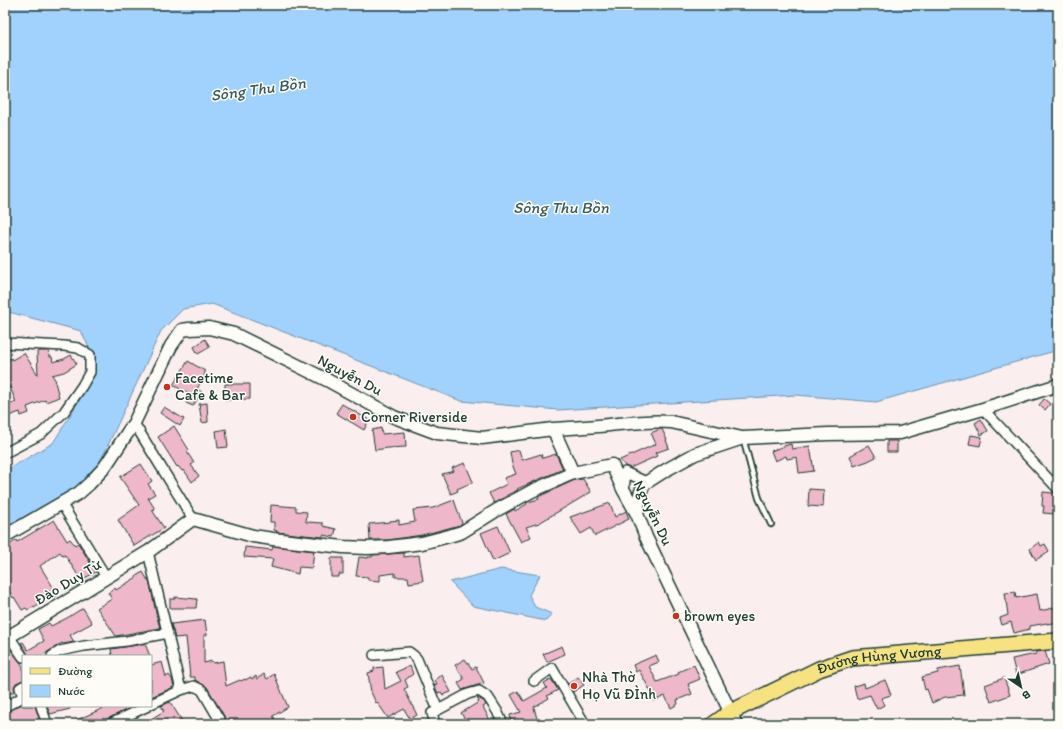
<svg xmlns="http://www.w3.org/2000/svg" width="1063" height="729" font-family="Itim,sans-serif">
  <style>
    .water { fill: #a1d1fd; stroke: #6d96ad }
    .building { fill: #efb7ca; stroke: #1f3d34 }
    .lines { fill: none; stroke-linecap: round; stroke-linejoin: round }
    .service-casing { stroke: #1f3d34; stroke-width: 8 }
    .minor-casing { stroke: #1f3d34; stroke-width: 12 }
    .tertiary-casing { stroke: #1f3d34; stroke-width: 15 }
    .primary-casing { stroke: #1f3d34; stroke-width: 18 }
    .service { stroke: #fdfcf7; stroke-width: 4.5 }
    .minor { stroke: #fdfcf7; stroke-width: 9 }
    .tertiary { stroke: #fdfcf7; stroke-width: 12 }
    .primary { stroke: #f7e281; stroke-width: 15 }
    .poi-dot { fill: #c8321e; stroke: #fdfcf7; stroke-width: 1.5 }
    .labels { text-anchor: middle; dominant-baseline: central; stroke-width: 3; stroke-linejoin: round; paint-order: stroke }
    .street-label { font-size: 15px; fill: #1f3d34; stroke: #fdfcf7 }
    .poi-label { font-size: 15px; fill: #1f3d34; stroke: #fdfcf7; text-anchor: start }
    .water-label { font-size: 16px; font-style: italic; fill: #395b5c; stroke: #fdfcf7 }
  </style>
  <rect width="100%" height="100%" fill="#faeeee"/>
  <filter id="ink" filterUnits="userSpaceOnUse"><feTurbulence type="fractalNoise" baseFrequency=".025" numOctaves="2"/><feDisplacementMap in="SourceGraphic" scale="8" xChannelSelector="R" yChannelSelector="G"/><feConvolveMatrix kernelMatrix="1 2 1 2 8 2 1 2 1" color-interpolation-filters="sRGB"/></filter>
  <g filter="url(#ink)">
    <!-- water -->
    <path class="water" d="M5 5H1058V350L876 402 796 395 558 410 461 401 212 304 183 309 161 331 96 471 86 485 5 532V471L53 443 95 375 93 356 81 331 5 311Z
      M501 569 540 575 529 595 535 607 552 614 546 621 473 606 450 582Z"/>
    <!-- building -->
    <path class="building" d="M205 339 210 347 198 354 194 347Z
      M41 351H49L50 357H52L53 362 64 359 71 355 77 364 64 372 52 375 56 381 55 382 59 397 46 402 45 400 27 407 29 413 21 416 20 412 9 416 5 406 16 402 10 387 8 388 5 384V362L11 358 12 360 24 353 38 375 37 352Z
      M188 361 205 371V374L197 389 202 392 193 406 186 403 190 394 173 385Z
      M225 384H250V399L225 400Z
      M1044 399 1050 404 1045 410 1039 405Z
      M207 403 208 422 202 423 199 404Z
      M342 404 369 420 364 430 336 413Z
      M164 407 184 419 180 426 160 413Z
      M981 419 988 431 981 435 975 423Z
      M174 426 189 450 187 452 194 463 191 465 199 476 192 482 184 470 182 471 178 466 177 467 158 437Z
      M381 428 382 434 405 432 406 447 388 448 375 450 372 430Z
      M226 429 228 447 218 448 216 431Z
      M660 429H662L667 440H666L669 448 655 453 657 456 630 468 625 466 620 460 656 444 651 433Z
      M971 435 982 437 980 446 969 444Z
      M887 441H897V452H887Z
      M791 444 792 449 810 446 814 471 799 473 797 457 787 459 786 456 775 461 771 451 784 446Z
      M869 445 876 457 868 461 854 466 850 456Z
      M519 450 522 460 541 454 543 458 556 454 563 469 517 489 518 490 507 495V496L494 503 489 493 507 484 504 478 516 474 512 464 510 452Z
      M465 463 473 482 457 489 458 491 451 494 442 474 454 471 452 468Z
      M141 464 152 481 148 484 155 494 148 498 155 509 152 510 164 528 134 546 118 520 139 505 120 477Z
      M583 479 591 492 539 523 526 527 531 537 521 542 506 514 514 509 515 511 527 504 526 503 528 502 539 499 538 497 575 480Z
      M809 489 824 490 823 507 808 506Z
      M1043 492 1053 493 1056 495 1055 514 1043 513 1044 506H1042Z
      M454 500 462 523 460 525 422 535 388 540H370L369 524 390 522V521L399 520V525L415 522 413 510 433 508Z
      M610 503 615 517 626 511 629 519 595 536 591 528 581 534 570 517Z
      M271 505 296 507V511L307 512 306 522 323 523V526L336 529 334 537 323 535V537L276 532 277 531 274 530V522H270Z
      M54 520 67 541 70 539 75 545 78 543 96 572 81 580 65 555 63 556 60 552 40 566 58 595 51 599 50 598 34 608 33 607 28 610 26 608 22 610 14 597 13 598 5 584V548L16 540 17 542Z
      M498 526 510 553 493 561 481 533Z
      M1039 542 1041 546 1045 544 1049 551 1036 560 1030 549Z
      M273 546 314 551 312 568 299 567 298 574 271 567 273 559 244 557 245 547 272 550Z
      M404 553V557L419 555 423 581 409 583 408 577H395V573L380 575V581L368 580V577L356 576 359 557 368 558V557H372V555Z
      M331 558H343V574H339V577H331Z
      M143 572 150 584 156 613V614L160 628 116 636 97 608 112 599 108 593 115 588 116 590 137 577 136 576Z
      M1015 592 1016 598 1037 594 1040 611 1058 607V622L1047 624V623L1030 626V629L1014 633 1011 622 1002 625 1000 618 1008 615 1005 593Z
      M175 597 197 599 196 608H170V599H175Z
      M83 608 92 623 70 635 74 642 63 644 62 643 41 656H29L21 643 23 642 28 650 44 641 38 629 49 623 51 626 67 618Z
      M205 620 207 635H204V663L212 661 213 663 223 661 226 686 240 680 241 681 245 679V680L251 677 252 679 256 676 257 679 264 674 267 679 274 674 288 707 273 716 275 719 268 724H228L227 721 207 687 195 680V677H190L186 637 175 638 171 624Z
      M145 644 150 656H112L111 649Z
      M562 646 565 654 547 662 543 654Z
      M11 650 23 666V680L16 683 14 687 15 691 9 694 10 697 5 700V653Z
      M1045 651 1049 664 1016 675 1012 659 1036 654V652Z
      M656 655 659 662 649 666 657 682 679 674 678 672 694 665 700 679 688 684 692 694 677 700 678 704 671 708 665 696 654 701 651 692 639 670 636 672 633 665Z
      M465 659 472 669 476 667 484 683 462 690 458 683 464 679 455 665Z
      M162 662 166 677 169 675 172 679 174 687 151 697V665Z
      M410 666 413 674 405 680 408 687 404 689 417 715 410 719 404 709 388 718 377 702 376 703 371 692 368 673 374 671V668L383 667 385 689 401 681 396 672Z
      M960 666 964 695 945 697 932 703 927 689 925 690 922 677 938 673V670Z
      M442 675 451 692 443 695 441 692 438 693 434 685 437 684 435 680Z
      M578 677 584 685 573 692 568 684Z
      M1004 678 1010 695 991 702 985 685Z
      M551 679 558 690 547 696 549 698 534 707 538 723 534 724H512L510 715 521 712 511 695 518 691 524 701 547 688 544 683Z
      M885 680 891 695 881 698 884 705 877 709 870 695 857 699 854 686 864 683 865 688Z
      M477 698 484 701 486 705 483 707 492 724H468L461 713 479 702Z
      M170 702 184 724H167L166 722 161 724H154L151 719 164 711 161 706Z
      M20 705H23V706H35L41 724H5V710H10Z
      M47 706H70V709L50 714Z
      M108 706H127L128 709 107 719 105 721 104 724H68Z"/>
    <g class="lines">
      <!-- service casing -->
      <g class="service-casing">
        <path id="service" d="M743 438 759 498 771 524"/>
      </g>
      <!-- minor casing -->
      <g class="minor-casing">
        <path id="minor" d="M5 343 64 346 78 348 90 355V372L82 386 64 412 41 434 5 453
          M983 409 1058 489
          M134 423 193 519
          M623 489 625 482V472L646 482
          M61 503 106 577
          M148 552 181 690
          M9 636 23 657
          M374 655 409 652 413 655 417 659 438 710 468 694 479 691 488 697 497 711 503 724
          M52 656 60 651 84 646 127 641 168 633
          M534 681 552 668 585 724
          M23 686 20 688 23 697
          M151 704 181 690 194 686 202 690 222 724
          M8 705 23 697
          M41 706 47 724
          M110 724 148 706
          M435 724 432 713 438 710"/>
      </g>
      <!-- tertiary casing -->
      <g class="tertiary-casing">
        <path id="tertiary" d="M553 429C572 428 590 427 609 425 629 423 650 420 671 422L742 438
          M637 514 640 494 644 484 666 470 695 454 743 438 828 434 900 433 983 409 1058 385
          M5 536 79 493 89 484 104 468 134 423 171 346 182 330 189 329 209 328 234 334 327 380 394 417 437 433 482 438 553 429 573 473 612 465 623 489 637 514 646 537 736 724
          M5 639 148 552 193 519 253 536 273 539 343 547 367 548 389 547 422 543 449 536 462 532 497 510 532 491 573 473"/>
      </g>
      <!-- primary casing -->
      <g class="primary-casing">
        <g id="primary">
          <path id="s1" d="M714 724 731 712 819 669 852 658 1058 641"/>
        </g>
      </g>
      <!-- service -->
      <use href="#service" class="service"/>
      <!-- minor -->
      <use href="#minor" class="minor"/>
      <!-- tertiary -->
      <use href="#tertiary" class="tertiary"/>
      <!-- primary -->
      <use href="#primary" class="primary"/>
    </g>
  </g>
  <!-- markers -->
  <g class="poi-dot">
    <circle cx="167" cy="387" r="4"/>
    <circle cx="353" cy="417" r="4"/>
    <circle cx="676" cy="616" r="4"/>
    <circle cx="574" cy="686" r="4"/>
  </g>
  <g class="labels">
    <!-- street labels -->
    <g class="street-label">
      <text transform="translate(350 375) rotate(28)">Nguyễn Du</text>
      <text transform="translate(653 513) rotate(64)">Nguyễn Du</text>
      <text transform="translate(68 582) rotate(-31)">Đào Duy Từ</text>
      <text stroke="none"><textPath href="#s1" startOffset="180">Đường Hùng Vương</textPath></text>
    </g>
    <!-- poi labels -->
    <g class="poi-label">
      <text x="175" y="378">Facetime<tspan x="175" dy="17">Cafe &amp; Bar</tspan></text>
      <text x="361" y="417">Corner Riverside</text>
      <text x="684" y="616">brown eyes</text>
      <text x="582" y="677">Nhà Thờ<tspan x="582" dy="17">Họ Vũ ĐÌnh</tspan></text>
    </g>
    <!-- water labels -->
    <g class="water-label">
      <text transform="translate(258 89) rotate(-8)">Sông Thu Bồn</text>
      <text x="561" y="207">Sông Thu Bồn</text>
    </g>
  </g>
  <!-- margin -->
  <rect width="1063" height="729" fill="none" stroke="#fdfcf7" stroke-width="20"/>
  <rect x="10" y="10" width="1043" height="709" fill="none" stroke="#1f3d34" stroke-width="1.5" filter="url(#ink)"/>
  <!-- legend -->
  <rect x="22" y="655" width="130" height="52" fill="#fdfcf7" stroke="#a4b0a9"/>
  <rect x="30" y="668" width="20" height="6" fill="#f7e281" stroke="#a4b0a9"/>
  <text x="58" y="675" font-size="12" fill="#1f3d34">Đường</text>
  <rect x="30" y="685" width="20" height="12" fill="#a1d1fd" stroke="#a4b0a9"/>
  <text x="58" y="695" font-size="12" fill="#1f3d34">Nước</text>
  <!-- north arrow -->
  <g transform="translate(1021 687) rotate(146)" stroke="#fdfcf7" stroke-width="3" paint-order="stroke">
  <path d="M0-3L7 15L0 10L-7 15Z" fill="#1f3d34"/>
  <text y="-6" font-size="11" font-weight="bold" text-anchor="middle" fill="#1f3d34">B</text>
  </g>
</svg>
